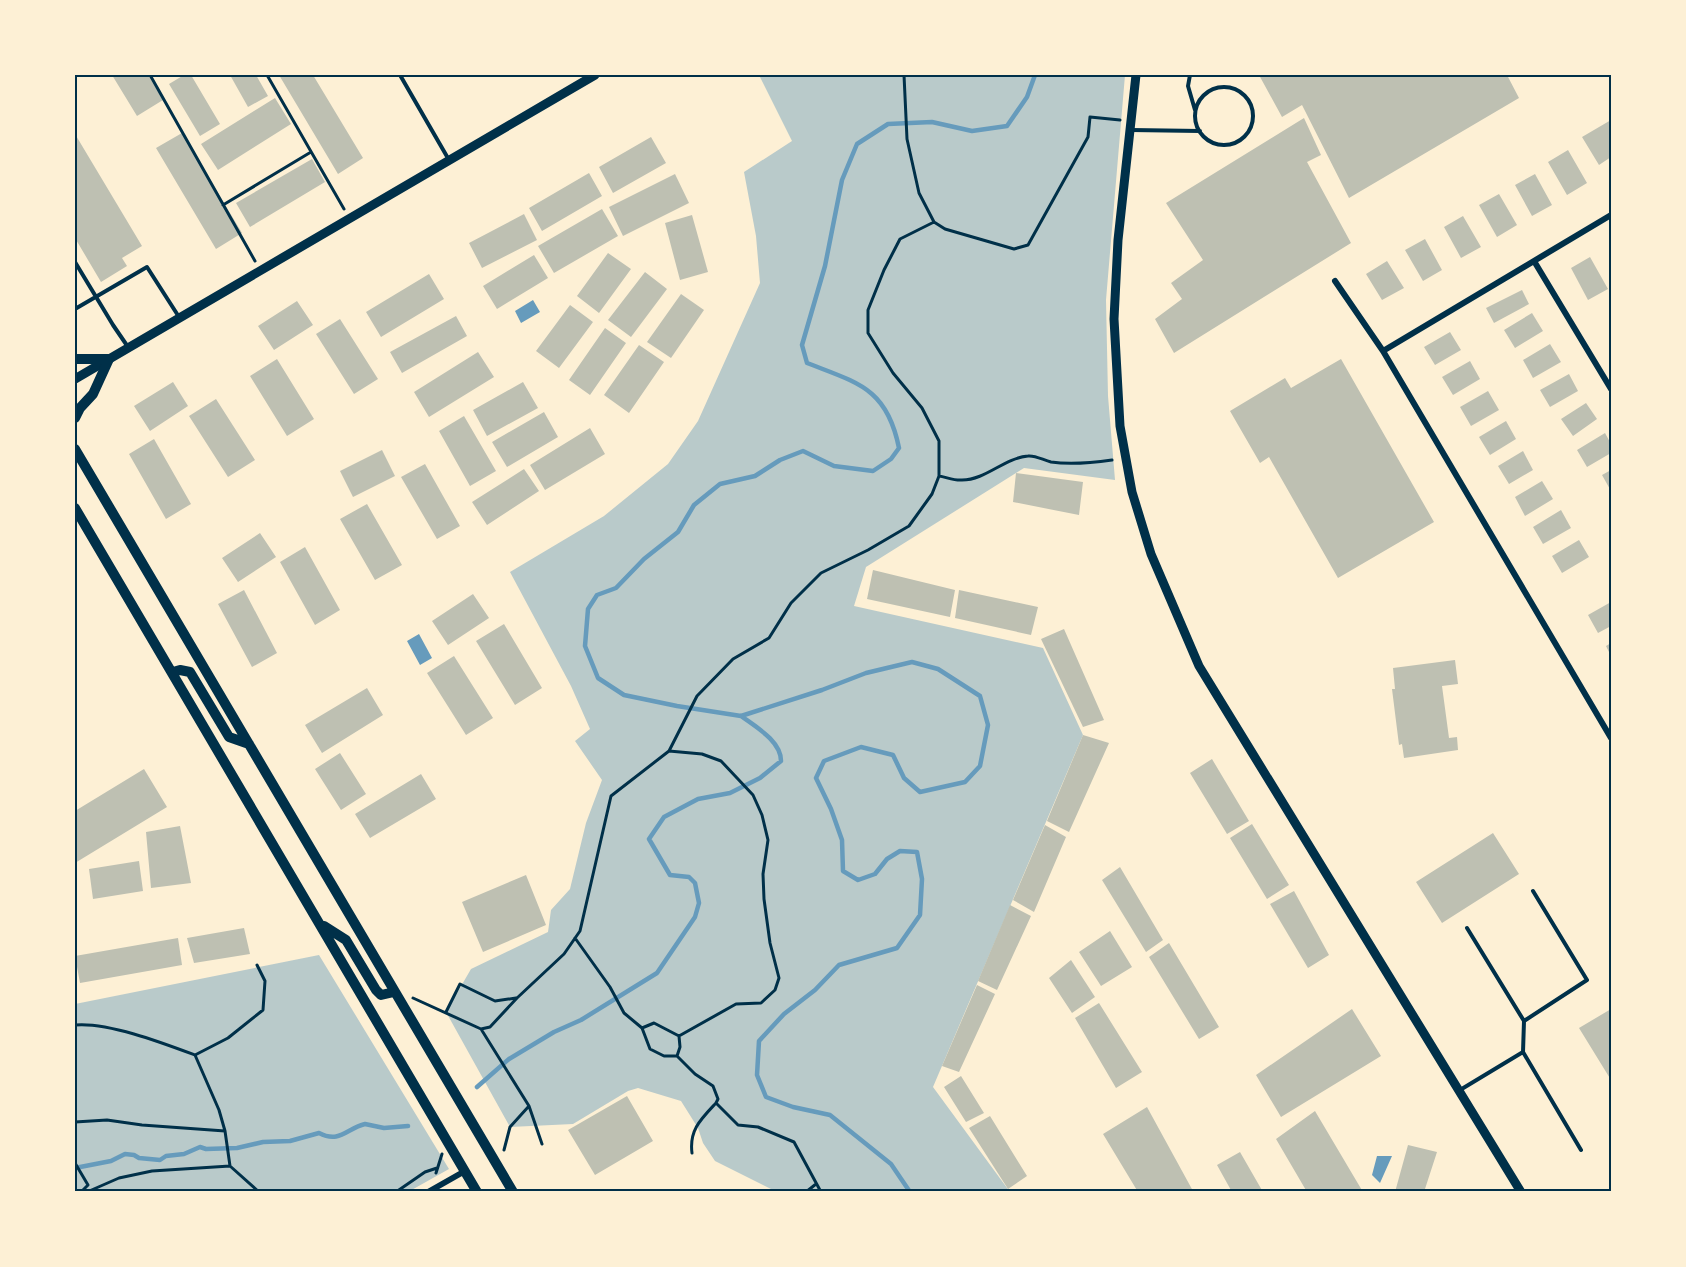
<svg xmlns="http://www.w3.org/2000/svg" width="1686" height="1267" font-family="Arial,sans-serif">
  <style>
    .green { fill: #b9caca }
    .water { fill: #669bbc }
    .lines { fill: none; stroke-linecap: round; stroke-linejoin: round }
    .stream { stroke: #669bbc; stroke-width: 4.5 }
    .building { fill: #bec0b2 }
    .path { stroke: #003049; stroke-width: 3 }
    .service { stroke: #003049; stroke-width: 4 }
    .minor { stroke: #003049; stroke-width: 6 }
    .tertiary { stroke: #003049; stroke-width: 9 }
    .secondary { stroke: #003049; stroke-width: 10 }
    .neatline { fill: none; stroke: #003049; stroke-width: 2 }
  </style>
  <rect width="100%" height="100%" fill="#fdf0d5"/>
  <!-- green -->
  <path class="green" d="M759 75H1125L1106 300 1108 396 1115 480 1024 468 866 567 854 606 1043 648 1083 735 933 1087 1010 1192H777L715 1161 703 1143 698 1128 681 1101 638 1088 628 1091 573 1124 510 1127 446 1012 471 969 548 932 551 910 570 889 586 823 602 780 575 741 590 729 571 686 510 572 604 516 668 464 698 421 760 283 756 236 744 172 792 141Z
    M319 955 449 1169 408 1192H75V1004Z"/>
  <!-- water -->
  <path class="water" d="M533 300 540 312 521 323 515 311Z
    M419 634 432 658 420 665 407 641Z
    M1377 1156H1392L1380 1183 1372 1175Z"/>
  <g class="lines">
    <!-- stream -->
    <path class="stream" d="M477 1087 509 1059 554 1032 581 1020 657 973 695 917 699 903 695 883 689 877 670 875 649 839 664 817 698 799 730 793 760 778 781 761C781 741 756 727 741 716
      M75 1168 111 1161 125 1154 134 1155 139 1158 160 1160 166 1156 184 1154 200 1147 206 1149 237 1148 263 1142 290 1141 319 1133C340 1144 347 1128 365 1124L384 1128 408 1126
      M910 1192 891 1164 830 1115 793 1107 766 1097 757 1075 759 1041 784 1014 815 990 839 965 897 948 920 915 922 879 917 852 900 851 887 859 875 874 858 880 843 871 842 840 831 809 816 778 824 761 861 747 893 755 904 778 920 792 965 782 980 766 988 725 980 696 938 669 912 662 866 673 822 690 741 716 677 706 624 695 598 678 585 646 588 609 597 595 616 588 644 559 678 532 694 505 720 484 755 476 780 460 803 451 834 466 873 471 891 459 899 448C887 388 858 383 807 363L802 345 825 266 842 180 857 144 888 124 932 122 972 131 1007 126 1027 97 1035 75"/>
  </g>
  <!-- building -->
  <path class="building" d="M112 75H148L163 100 137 116Z
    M184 75H191L220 124 200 136 169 84Z
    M230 75H256L268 96 248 107Z
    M279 75H313L363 158 338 174Z
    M1259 75H1507L1519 98 1349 198 1302 105 1282 117Z
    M275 98 291 124 218 170 201 144Z
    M1304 118 1321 155 1307 162 1351 243 1174 353 1155 319 1182 299 1171 283 1203 260 1166 203Z
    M1611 120V157L1599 165 1582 137Z
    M182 133 242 233 216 249 156 148Z
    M75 134 142 246 122 258 127 266 101 282 75 238Z
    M651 137 666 163 613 193 599 167Z
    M1568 150 1587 183 1567 195 1548 162Z
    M312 159 325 182 250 227 236 203Z
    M589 173 602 196 542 231 529 208Z
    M675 174 689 203 623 236 609 207Z
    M1535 174 1552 205 1532 216 1515 185Z
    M1499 194 1517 225 1497 237 1479 205Z
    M602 209 618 236 554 273 538 246Z
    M524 214 537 240 482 268 469 243Z
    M692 215 708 272 680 280 665 223Z
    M1463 216 1481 247 1461 258 1444 227Z
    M1425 239 1442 270 1423 281 1405 250Z
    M608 253 631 269 599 313 577 296Z
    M534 255 548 278 497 309 483 286Z
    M1590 257 1608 289 1588 300 1571 268Z
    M1387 261 1404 288 1382 300 1366 274Z
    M645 272 667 289 631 337 608 320Z
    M429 274 444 299 381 337 366 312Z
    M1522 290 1529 304 1494 323 1486 308Z
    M681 294 704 310 671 358 647 342Z
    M297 301 313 325 274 350 258 326Z
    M570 305 593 322 559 368 536 351Z
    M1532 313 1543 331 1515 348 1504 330Z
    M456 316 467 336 402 373 390 352Z
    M340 319 378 379 354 394 316 334Z
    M605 328 626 343 590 395 569 380Z
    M1450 332 1461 350 1435 365 1424 347Z
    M1550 344 1561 362 1533 378 1523 360Z
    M639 345 664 362 629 413 604 395Z
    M478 352 494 377 429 417 414 392Z
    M277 359 314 419 287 436 250 376Z
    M1341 359 1434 522 1338 578 1269 457 1260 463 1230 411 1285 378 1291 388Z
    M1470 361 1480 379 1453 395 1442 377Z
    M1569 374 1578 391 1550 407 1540 390Z
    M173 382 188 406 150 431 134 406Z
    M523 382 538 408 487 436 473 410Z
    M1488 391 1499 410 1471 426 1460 407Z
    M216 399 255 460 228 477 189 416Z
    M1586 403 1597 419 1573 436 1561 419Z
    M544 412 558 437 507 467 492 442Z
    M464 416 496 471 470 486 439 431Z
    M1506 421 1516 439 1490 455 1479 437Z
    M590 428 605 454 545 490 530 465Z
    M1605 433 1611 444V453L1587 467 1577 450Z
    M154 439 191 504 166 519 129 454Z
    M382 450 395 476 353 497 340 471Z
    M1523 451 1533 470 1509 484 1498 466Z
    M425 464 460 526 437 539 401 477Z
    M524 469 539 491 487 525 472 502Z
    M1611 470V491L1602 475Z
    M1016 473 1083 482 1079 515 1013 502Z
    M1542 481 1553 499 1525 516 1515 497Z
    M367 504 402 565 375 580 340 519Z
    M1561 510 1571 528 1543 544 1533 527Z
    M260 533 276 557 238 582 222 558Z
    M1579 540 1589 557 1562 573 1552 556Z
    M305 547 340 610 315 625 280 562Z
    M873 570 955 590 950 617 867 599Z
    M244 590 277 653 252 667 218 604Z
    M959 590 1038 607 1031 635 955 618Z
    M473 594 489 618 448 645 432 621Z
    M1611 602V626L1598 633 1588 615Z
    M504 624 542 688 515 705 476 641Z
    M1064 629 1104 720 1083 727 1041 639Z
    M1611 643V656L1606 646Z
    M454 656 493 718 466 735 427 673Z
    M1455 660 1458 684 1442 686 1449 738 1457 737 1458 750 1404 758 1402 744 1399 745 1392 689H1395L1393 668Z
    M367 688 383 715 322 753 305 725Z
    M1083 735 1109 743 1069 832 1047 821Z
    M340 753 366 794 341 810 315 769Z
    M1212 759 1249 821 1227 834 1190 773Z
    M144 769 167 807 75 863V811Z
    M421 774 436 799 370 838 355 814Z
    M1252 824 1289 885 1267 899 1230 838Z
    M1045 825 1066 837 1034 912 1013 900Z
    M180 826 191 883 151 888 146 832Z
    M1493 833 1519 874 1442 923 1416 882Z
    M139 861 143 891 93 899 89 869Z
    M1120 867 1163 940 1146 952 1102 880Z
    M526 875 546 925 483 952 462 902Z
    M1294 891 1329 955 1308 968 1270 904Z
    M1010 905 1031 916 997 990 978 981Z
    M244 928 250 954 194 963 187 938Z
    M1110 931 1132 967 1101 986 1079 952Z
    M178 938 182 965 80 983 75 956Z
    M1169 943 1219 1027 1199 1039 1149 957Z
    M1071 960 1095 997 1072 1013 1049 978Z
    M977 985 995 994 959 1072 942 1066Z
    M1099 1003 1142 1072 1116 1088 1075 1018Z
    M1352 1009 1381 1056 1281 1117 1256 1075Z
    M1611 1009V1080L1579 1028Z
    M961 1076 984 1113 966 1122 944 1087Z
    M627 1096 653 1141 595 1175 568 1130Z
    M1147 1107 1193 1191 1191 1192H1138L1103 1134Z
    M1315 1111 1363 1192H1307L1276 1139Z
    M990 1116 1027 1176 1008 1189 969 1128Z
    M1408 1145 1437 1152 1424 1192H1395Z
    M1240 1152 1263 1192H1232L1217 1165Z"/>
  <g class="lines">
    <!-- path -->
    <path class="path" d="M150 75 255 261
      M267 75 344 209
      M904 75 907 139 919 193 934 222
      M223 205 311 152
      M939 476C946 477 955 481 962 480 986 480 1004 458 1028 456 1035 455 1043 460 1051 462 1071 465 1091 463 1112 460
      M669 751 702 754 721 761 753 795 762 815 768 840 763 874 764 899 770 943 779 978 775 990 761 1003 736 1004 679 1036
      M575 938 610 987 624 1013 642 1028
      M257 965 265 981 263 1010 228 1038 195 1055 219 1110 225 1131 230 1166 259 1192
      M413 998 481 1029 529 1106 510 1127 504 1150
      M446 1012 460 984 495 1001 516 998
      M654 1023 679 1036 680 1047 677 1056H664L650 1049 642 1028Z
      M75 1025C108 1022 163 1043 195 1055
      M481 1029 490 1027 517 998 564 954 580 931 611 796 669 751 697 696 733 659 769 638 791 603 821 573 868 550 909 526 932 494 939 476V441L922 408 893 373 868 333V310L884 270 900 239 934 222 945 229 1014 249 1028 245 1088 137 1090 117 1120 120
      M677 1056 695 1074 713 1086 718 1099 716 1103 738 1125 758 1127 794 1142 821 1192
      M529 1106 542 1144
      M75 1122 107 1120 142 1125 225 1131
      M692 1153C689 1130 701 1119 716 1103
      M75 1163 88 1185 81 1192
      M436 1173 442 1154
      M87 1192 119 1178 152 1171 230 1166
      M396 1192 425 1172 437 1168
      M806 1192 816 1184"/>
    <!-- service -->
    <path class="service" d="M400 75 449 160
      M1190 75 1188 86 1195 110
      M1195 116a29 29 0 1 1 58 0a29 29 0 1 1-58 0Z
      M1131 130 1200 131
      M75 262 113 325 128 347
      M75 309 147 267 179 317
      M1467 928 1524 1021 1523 1052
      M1524 1021 1587 980 1533 891
      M1460 1090 1523 1052 1581 1150"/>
    <!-- minor -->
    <path class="minor" d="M1534 261 1611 389
      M1335 281 1383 351 1611 738
      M1383 351 1611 215
      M428 1192 465 1171"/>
    <!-- tertiary -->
    <path class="tertiary" d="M1136 75 1118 240 1114 319 1120 426 1132 492 1151 554 1199 666 1521 1192
      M75 379 595 75"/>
    <!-- secondary -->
    <path class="secondary" d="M75 359H109L93 394 80 408 75 418
      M75 449 513 1192
      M75 508 477 1192
      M173 672 180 670 190 672 229 737 249 744
      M324 926 346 940 376 990 381 995 394 992"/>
  </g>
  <!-- border -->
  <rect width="1686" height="1267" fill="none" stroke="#fdf0d5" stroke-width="153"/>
  <rect x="76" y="76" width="1534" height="1114" class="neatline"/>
</svg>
